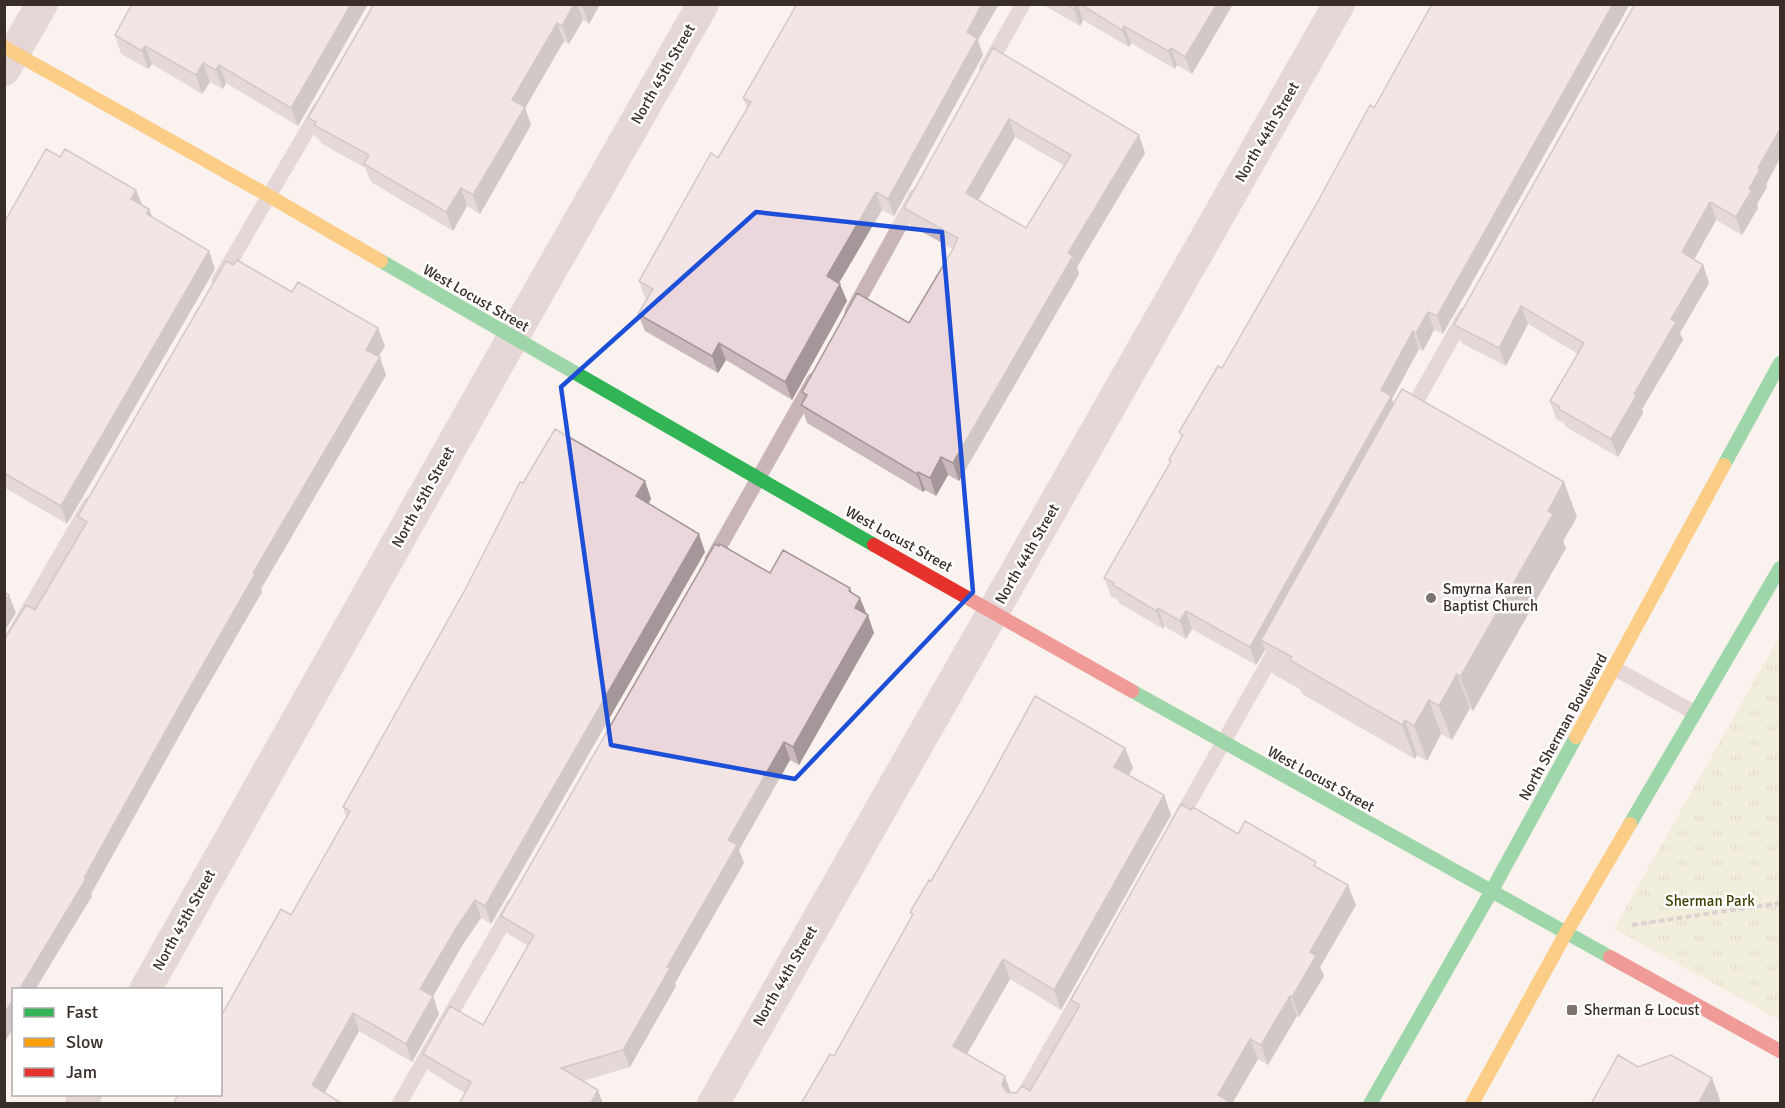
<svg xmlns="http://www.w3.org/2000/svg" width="1785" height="1108" font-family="Signika,sans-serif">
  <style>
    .grass { fill: url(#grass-tufts) }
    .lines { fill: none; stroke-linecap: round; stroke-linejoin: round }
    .path { stroke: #baacad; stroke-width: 4; stroke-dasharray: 6 3; stroke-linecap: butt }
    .lane { stroke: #c9b5b8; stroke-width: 15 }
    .street { stroke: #c9b5b8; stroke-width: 32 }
    .fast { stroke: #30b455; stroke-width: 14 }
    .slow { stroke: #ff9f0a; stroke-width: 14 }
    .jam { stroke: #e5322d; stroke-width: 14 }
    .wall { fill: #c9b8bc; fill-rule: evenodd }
    .shaded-wall { fill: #a49699 }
    .building { fill: #ead6db; stroke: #a49699; stroke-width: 1.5; fill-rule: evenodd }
    .marked { fill: none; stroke: #1d4ed8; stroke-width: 4.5; stroke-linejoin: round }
    .poi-dot { fill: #7c736d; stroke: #fff; stroke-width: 2 }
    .labels { text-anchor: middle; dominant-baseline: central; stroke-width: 5; stroke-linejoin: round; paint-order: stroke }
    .street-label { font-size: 15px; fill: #392e27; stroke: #fff }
    .poi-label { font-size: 15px; fill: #392e27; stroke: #fff; text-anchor: start }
    .park-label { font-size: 15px; fill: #3e4000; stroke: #fff }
  </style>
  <defs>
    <pattern id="grass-tufts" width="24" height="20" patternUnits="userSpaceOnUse" patternTransform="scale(1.5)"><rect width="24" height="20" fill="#e8e8c6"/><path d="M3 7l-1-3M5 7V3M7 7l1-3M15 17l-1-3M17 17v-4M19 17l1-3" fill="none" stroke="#c8c7aa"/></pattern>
  </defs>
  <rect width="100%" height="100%" fill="#f9f2ee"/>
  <!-- grass -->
  <path class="grass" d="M1780 635V1020L1614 929Z"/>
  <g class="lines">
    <!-- path -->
    <path class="path" d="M1632 925 1780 903"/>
    <!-- lane -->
    <path class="lane" d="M987 68 1023 4
      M219 281 321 107
      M852 312 916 196
      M1409 414 1465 315
      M712 560 814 380
      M4 652 90 504
      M1614 668 1695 713
      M1177 824 1279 644
      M399 1104 513 906
      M1019 1104 1083 991"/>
    <!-- street -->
    <path class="street" d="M4 70 42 4
      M145 990 534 300 703 4
      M81 1104 86 1094
      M713 1104 1339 4"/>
    <!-- fast -->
    <path class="fast" d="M381 261 874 545
      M1724 465 1780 363
      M1132 691 1610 957
      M1630 824 1780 568
      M1370 1104 1491 892 1576 737"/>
    <!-- slow -->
    <path class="slow" d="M4 47 269 196 381 261
      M1576 737 1724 465
      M1472 1104 1566 933 1630 824"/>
    <!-- jam -->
    <path class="jam" d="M874 545 1132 691
      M1610 957 1780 1051"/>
  </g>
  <!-- wall -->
  <path class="wall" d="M368 4 298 126 226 83 223 89 210 82 202 94 152 64 148 69 121 54 115 35Z
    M374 4H600L589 24 583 20 569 44 564 41 525 108 531 125 480 214 467 206 453 231 371 182 365 168 321 143 319 139 315 136 308 118Z
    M797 4H999L978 40 983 55 894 216 882 210 839 283 847 301 792 400 726 360 718 373 645 331 638 314 647 299 645 298 639 281 718 158 747 108 743 98Z
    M1042 4H1233L1192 74 1177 65 1175 69 1131 43 1129 47 1083 20 1080 26Z
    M1635 4 1767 187 1757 204 1758 208 1742 235 1716 220 1694 260 1703 265 1709 283 1680 333 1683 340 1642 409 1643 413 1618 457 1566 427 1564 423 1556 419 1550 401 1578 354 1528 324 1506 366 1461 343 1454 325Z
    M993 48 1139 135 1145 153 1077 267 1079 274 959 481 948 475 936 496 925 490 923 492 807 423 801 405 804 399 802 392 909 323 953 249 911 226 904 208ZM1015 137 1065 166 1026 228 978 200Z
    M1370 105 1443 334 1434 330 1423 351 1419 349 1392 399 1394 404 1577 517 1563 541 1566 548 1473 711 1470 708 1452 740 1441 734 1427 761 1417 755 1415 759 1302 694 1300 689 1273 674 1265 650 1256 665 1192 629 1186 639 1164 626 1163 629 1119 603 1118 600 1111 596 1104 578 1170 462 1169 460 1182 438 1179 432 1222 368 1317 203Z
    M136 190 142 205 149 209 152 217 209 251 215 269 67 524 4 487V223Z
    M385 346 378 357 386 375 261 589 262 592 192 713 91 894 92 896 35 990H14V1027L4 1043V640L35 610 83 529 78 516Z
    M645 481 651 499 648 504 705 552 491 924 481 918 463 944 433 996 439 1014 412 1062 359 1031 325 1092 173 1104 291 915 346 817 343 807 466 588 523 483Z
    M770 573 852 593 860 598 874 633 799 765 790 760 739 850 744 863 675 983 676 986 630 1067 583 1081 465 1093 429 1071 423 1054 483 1025 528 946 508 934 501 916Z
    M1125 748 1133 768 1128 775 1164 795 1171 815 1061 1010 1010 979 967 1054 1011 1093H1016L1030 1091 1075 1013 1071 1000 1238 834 1319 868 1356 905 1320 967 1324 976 1299 1017 1297 1016 1268 1065 1258 1059 1232 1104H802V1102L834 1056 912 916 910 912 931 881Z"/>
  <!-- shaded-wall -->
  <path class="shaded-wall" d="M351 4H368L298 126 291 108Z
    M574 4H577L583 20 569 44 562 26Z
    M583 4H600L589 24 582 6Z
    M982 4H999L978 40 983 55 894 216 888 199 967 32Z
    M1076 4H1078L1083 20 1080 26 1074 9Z
    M1217 4H1233L1192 74 1185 57Z
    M1613 4H1630L1443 334 1437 316Z
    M557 23 564 41 525 108 531 125 480 214 473 195 512 100Z
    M1124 26 1131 43 1129 47 1122 30Z
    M145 46 152 64 148 69 142 51Z
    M1171 48 1177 65 1175 69 1168 51Z
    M203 63 210 82 202 94 196 75Z
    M219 65 226 83 223 89 216 70Z
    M1009 119 1015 137 972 211 966 193Z
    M1780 129V158L1766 185 1767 187 1757 204 1758 208 1742 235 1736 217 1758 168Z
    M1139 135 1145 153 1077 267 1079 274 959 481 953 463 1068 253Z
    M461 188 467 206 453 231 446 212Z
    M136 190 143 207 131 199Z
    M876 192 882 210 833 293 827 276Z
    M1710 202 1716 220 1688 270 1682 252Z
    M149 209 156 227 147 214Z
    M209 251 215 269 67 524 61 506Z
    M1703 265 1709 283 1680 333 1683 340 1642 409 1643 413 1618 457 1611 439 1671 319Z
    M840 284 847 301 792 400 785 382Z
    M1521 306 1528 324 1506 366 1499 348Z
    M1428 312 1434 330 1423 351 1416 333Z
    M378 328 385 346 372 367 366 350Z
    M1413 331 1419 349 1392 399 1398 414 1261 640 1265 650 1256 665 1250 647 1381 390Z
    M719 343 726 360 718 373 712 356Z
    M380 357 386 375 261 589 262 592 192 713 91 894 92 896 35 990H19L84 878 253 573Z
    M941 457 948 475 936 496 930 478Z
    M918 472 925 490 923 492 917 474Z
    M645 481 651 499 642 514 636 496Z
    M1564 482 1577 517 1563 541 1566 548 1473 711 1460 677 1548 511Z
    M699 534 705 552 491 924 485 906Z
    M850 588 856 605 860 598 867 615 861 625 849 591Z
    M9 595 16 613 4 632V603Z
    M1158 608 1164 626 1163 629 1156 611Z
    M1186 611 1192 629 1186 639 1180 621Z
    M868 615 874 633 799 765 793 747Z
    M1457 674 1470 708 1452 740 1439 706Z
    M1429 700 1441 734 1427 761 1414 726Z
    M1405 720 1417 755 1415 759 1402 725Z
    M784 742 790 760 739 850 744 863 675 983 676 986 630 1067 623 1050 728 840Z
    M1125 748 1133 768 1122 787 1114 767Z
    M1164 795 1171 815 1061 1010 1054 990Z
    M1348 885 1356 905 1320 967 1324 976 1299 1017 1292 997 1310 952Z
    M475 900 481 918 463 944 427 1007 420 989 457 927Z
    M1003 959 1010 979 960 1066 953 1046Z
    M433 996 439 1014 412 1062 406 1044Z
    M1290 996 1297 1016 1268 1065 1261 1045Z
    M14 998V1027L4 1043V1014Z
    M353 1013 359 1031 319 1103 312 1085Z
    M1250 1039 1258 1059 1232 1104H1221L1218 1095Z
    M1005 1076 1012 1096 1010 1104 1002 1085Z
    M1712 1078 1720 1100 1719 1104H1698Z
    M598 1090 603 1104H590Z"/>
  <!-- building -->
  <path class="building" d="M132 4H351L291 108 219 65 216 70 203 63 196 75 145 46 142 51 115 35Z
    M374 4H574L562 26 557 23 512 100 525 107 473 195 461 188 446 212 364 164 369 155 314 125 316 122 308 118Z
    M797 4H982L967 32 977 38 888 199 876 192 827 276 840 284 785 382 719 343 712 356 638 314 653 289 639 281 711 153 718 158 751 102 743 98Z
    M1066 4H1076L1074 9Z
    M1080 4H1217L1185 57 1171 48 1168 51 1124 26 1122 30Z
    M1432 4H1613L1437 316 1428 312 1416 333 1413 331 1381 390 1391 396 1250 647 1186 611 1180 621 1158 608 1156 611 1113 585 1114 583 1104 578 1171 461 1169 460 1183 435 1179 432 1218 366 1222 368 1317 203 1370 105 1374 108Z
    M1635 4H1780V129L1758 168 1760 169 1749 189 1752 190 1736 217 1710 202 1682 252 1703 265 1671 319 1676 322 1634 394 1637 395 1611 439 1559 409 1560 407 1550 401 1584 343 1521 306 1499 348 1454 325Z
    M993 48 1139 135 1068 253 1073 256 953 463 941 457 930 478 918 472 917 474 801 405 807 395 802 392 857 293 909 323 953 249 958 238 904 208ZM1009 119 1071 155 1026 228 966 193Z
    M46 149 60 157 65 149 136 190 131 199 149 209 147 214 209 251 61 506 4 473V223Z
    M237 260 292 292 298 282 378 328 366 350 380 357 253 573 255 574 185 696 84 878 86 879 19 990H14V998L4 1014V640L26 605 35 610 87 522 78 516 226 261 233 265Z
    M1402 389 1564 482 1548 511 1553 514 1460 677 1457 674 1439 706 1429 700 1414 726 1405 720 1402 725 1290 660 1292 657 1261 640Z
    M555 429 645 481 636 496 699 534 485 906 475 900 457 927 420 989 433 996 406 1044 353 1013 312 1085 343 1104H173L178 1095H220V1018L281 909 291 915 350 811 343 807 466 588 520 482 523 483Z
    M715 544 719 546 720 544 770 573 783 550 850 588 849 591 860 598 855 608 868 615 793 747 784 742 728 840 737 845 667 967 670 968 623 1050 561 1068 598 1090 590 1104H459L471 1082 423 1054 450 1006 483 1025 534 935 501 916Z
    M4 592 9 595 4 603Z
    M1035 696 1125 748 1114 767 1164 795 1054 990 1003 959 953 1046 1005 1076 1002 1085 1007 1092 1016 1093 1022 1086 1030 1091 1080 1005 1071 1000 1181 804 1191 810 1193 807 1238 834 1245 821 1316 862 1314 866 1348 885 1310 952 1316 956 1292 997 1290 996 1261 1045 1250 1039 1218 1095 1230 1102 1229 1104H804L802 1102 830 1054 834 1056 913 914 910 912 929 880 931 881 981 795Z
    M1618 1055 1638 1067 1671 1055 1712 1078 1698 1104H1591Z"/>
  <!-- marked area -->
  <path d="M0 0H1785V1108H0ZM756 212 942 232 973 592 795 779 611 745 561 387Z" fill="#f9f2ee" fill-opacity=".55" fill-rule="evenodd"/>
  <path class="marked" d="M756 212 942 232 973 592 795 779 611 745 561 387Z"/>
  <!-- markers -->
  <g class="poi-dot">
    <circle cx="1431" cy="598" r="6"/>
    <rect x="1566" y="1004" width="12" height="12" rx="3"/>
  </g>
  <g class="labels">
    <!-- street labels -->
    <g class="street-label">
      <text transform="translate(663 74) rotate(-60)">North 45th Street</text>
      <text transform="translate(1267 132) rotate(-60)">North 44th Street</text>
      <text transform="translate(476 298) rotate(30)">West Locust Street</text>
      <text transform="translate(423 497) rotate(-61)">North 45th Street</text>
      <text transform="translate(899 539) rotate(29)">West Locust Street</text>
      <text transform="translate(1027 554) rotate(-60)">North 44th Street</text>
      <text transform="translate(1563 727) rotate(-61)">North Sherman Boulevard</text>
      <text transform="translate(1321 779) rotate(29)">West Locust Street</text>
      <text transform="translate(184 920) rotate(-61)">North 45th Street</text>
      <text transform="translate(785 976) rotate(-60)">North 44th Street</text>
    </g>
    <!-- poi labels -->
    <g class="poi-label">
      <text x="1443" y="589">Smyrna Karen<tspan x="1443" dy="17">Baptist Church</tspan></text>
      <text x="1584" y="1010">Sherman &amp; Locust</text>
    </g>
    <!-- park labels -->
    <g class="park-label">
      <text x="1710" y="901">Sherman Park</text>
    </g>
  </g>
  <!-- border -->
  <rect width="1785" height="1108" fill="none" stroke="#392e27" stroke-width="12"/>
  <!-- legend -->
  <rect x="12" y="988" width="210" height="108" fill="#ffffff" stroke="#b0aba9" stroke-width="1.5"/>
  <rect x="24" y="1008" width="30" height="9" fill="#30b455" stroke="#b0aba9" stroke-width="1.5"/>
  <text x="66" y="1018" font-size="18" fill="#392e27">Fast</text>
  <rect x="24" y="1038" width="30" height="9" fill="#ff9f0a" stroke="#b0aba9" stroke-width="1.5"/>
  <text x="66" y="1048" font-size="18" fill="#392e27">Slow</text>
  <rect x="24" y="1068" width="30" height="9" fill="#e5322d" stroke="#b0aba9" stroke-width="1.5"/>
  <text x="66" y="1078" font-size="18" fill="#392e27">Jam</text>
</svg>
